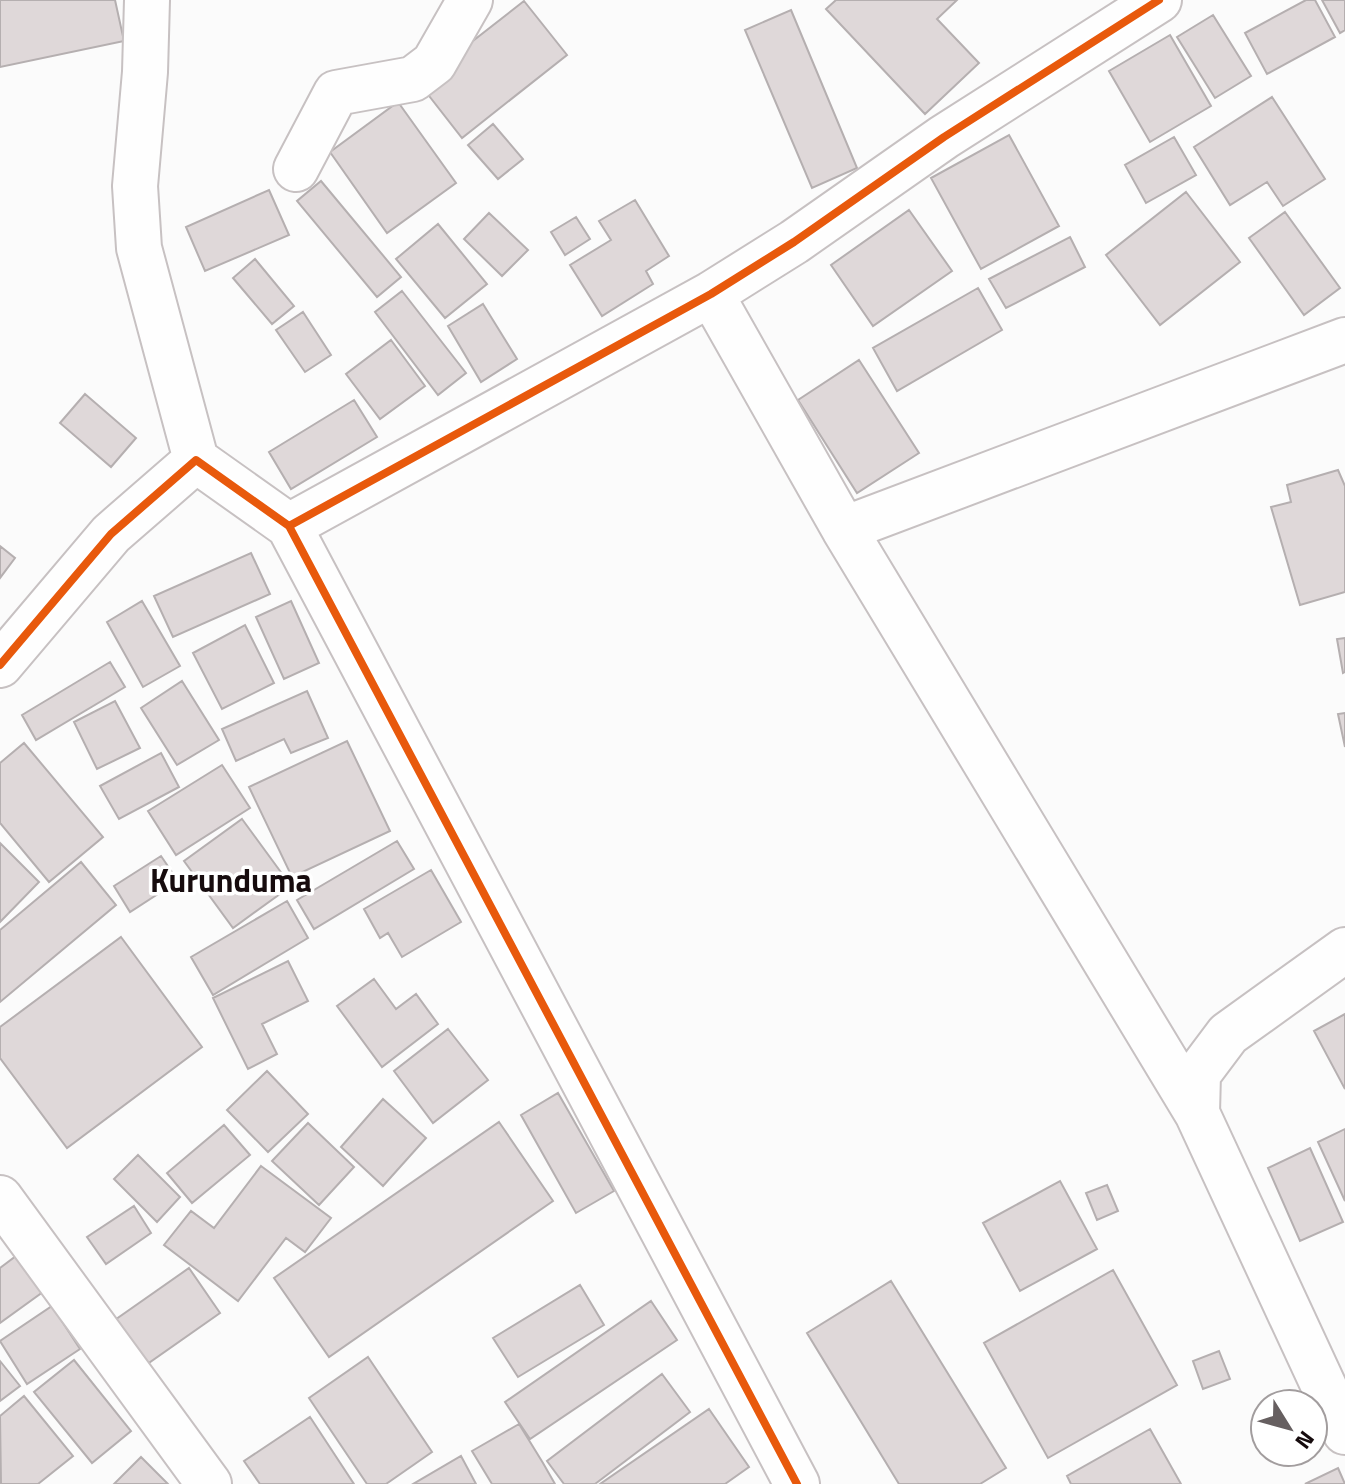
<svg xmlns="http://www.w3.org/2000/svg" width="1345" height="1484" font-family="'Titillium Web',sans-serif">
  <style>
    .building { fill: #dfd8d9; stroke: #b5afb0; stroke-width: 2 }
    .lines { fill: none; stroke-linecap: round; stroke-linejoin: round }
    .minor-casing { stroke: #c7c1c2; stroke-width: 48 }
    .minor { stroke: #fefefe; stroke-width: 44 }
    .cycleway-casing { stroke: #fff; stroke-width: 13 }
    .cycleway { stroke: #e8590c; stroke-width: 8 }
    .labels { text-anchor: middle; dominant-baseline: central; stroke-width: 7; stroke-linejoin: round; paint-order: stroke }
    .quarter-label { font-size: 32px; font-weight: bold; fill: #160b0d; stroke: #fff }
  </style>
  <rect width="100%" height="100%" fill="#fbfbfb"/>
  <!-- building -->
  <path class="building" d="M0 0H115L124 41 0 67Z
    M836 0H957L937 19 979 63 925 114 826 9Z
    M1306 0H1315L1335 37 1267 74 1245 33Z
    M1322 0H1345V30L1340 33Z
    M524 1 567 55 462 138 419 83Z
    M791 10 857 168 812 188 745 30Z
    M1213 15 1251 76 1215 98 1177 37Z
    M1170 35 1211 106 1150 142 1109 71Z
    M1272 97 1325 179 1283 206 1267 182 1230 205 1194 147Z
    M398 102 456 183 387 233 330 152Z
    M493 124 523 159 498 179 468 145Z
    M1009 135 1059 226 981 269 931 178Z
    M1174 137 1196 175 1146 203 1125 165Z
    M321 181 401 277 377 297 297 201Z
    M269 190 289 235 205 271 186 227Z
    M1186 192 1240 262 1160 325 1106 255Z
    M635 200 669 256 646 271 653 284 602 316 570 265 611 240 599 221Z
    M909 210 952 271 873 326 831 265Z
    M1285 212 1340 288 1304 315 1249 238Z
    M489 213 528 250 502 276 464 239Z
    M576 217 590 239 565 255 551 232Z
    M438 224 487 284 445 318 396 259Z
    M1070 237 1085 267 1006 308 989 279Z
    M255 259 294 306 272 324 233 278Z
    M978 288 1002 330 897 391 873 348Z
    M402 291 466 373 438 395 375 312Z
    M483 304 517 359 481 382 448 326Z
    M303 312 331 355 305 372 276 330Z
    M391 340 425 386 380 419 346 374Z
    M859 360 919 453 857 493 798 400Z
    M85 394 136 438 111 467 60 423Z
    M354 400 377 437 291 489 269 452Z
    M1338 470 1345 486V592L1300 605 1271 507 1291 502 1287 485Z
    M0 546 15 558 0 578Z
    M251 553 270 594 173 637 154 596Z
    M142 601 180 666 143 687 107 622Z
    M291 601 319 663 284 679 256 617Z
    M245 625 274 683 222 709 193 653Z
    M1345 638V672L1343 673 1337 639Z
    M110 662 125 687 36 740 22 715Z
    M182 681 219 740 177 765 141 708Z
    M307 691 328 738 291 753 284 739 236 761 222 729Z
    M115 701 140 748 97 769 74 722Z
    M1345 713V747L1338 714Z
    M347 741 390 831 292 877 249 787Z
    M24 743 103 837 49 882 0 823V763Z
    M161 753 179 787 119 819 100 786Z
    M222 765 250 808 176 855 148 811Z
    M242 819 291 886 233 928 184 861Z
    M397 841 414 869 314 929 297 900Z
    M0 843 39 882 0 922Z
    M161 856 178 881 130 912 114 886Z
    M81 862 116 905 0 1002V930Z
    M431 870 461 922 402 957 388 933 380 938 364 909Z
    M287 901 308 938 213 995 191 957Z
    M121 937 202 1047 67 1148 0 1058V1027Z
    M288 961 308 1001 262 1024 277 1054 248 1069 213 998Z
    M374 979 396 1009 416 994 438 1024 382 1067 337 1006Z
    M1345 1014V1089L1314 1031Z
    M448 1029 488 1080 433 1123 394 1071Z
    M267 1071 308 1114 268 1152 227 1110Z
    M558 1093 614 1191 576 1213 521 1115Z
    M383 1099 426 1138 383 1186 341 1147Z
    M499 1122 553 1201 329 1357 274 1278Z
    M308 1123 354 1167 319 1205 272 1161Z
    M224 1125 250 1155 192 1203 167 1173Z
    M1345 1129V1201L1318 1142Z
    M1310 1148 1343 1222 1300 1241 1268 1168Z
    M138 1155 180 1197 157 1222 114 1179Z
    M261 1166 331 1218 305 1252 286 1238 238 1301 164 1245 191 1211 214 1228Z
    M1060 1181 1097 1249 1020 1291 983 1223Z
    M1107 1185 1118 1211 1097 1220 1086 1193Z
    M134 1206 151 1233 106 1264 87 1237Z
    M20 1253 47 1289 0 1323V1268Z
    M189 1268 220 1313 143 1367 112 1322Z
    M1113 1270 1177 1385 1048 1458 984 1343Z
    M891 1281 1006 1468 980 1484H899L807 1333Z
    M580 1285 604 1325 518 1377 493 1338Z
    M651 1301 677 1340 530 1439 505 1402Z
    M52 1306 80 1349 27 1384 0 1341Z
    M1219 1351 1230 1379 1203 1389 1193 1361Z
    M368 1357 432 1452 386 1484H367L309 1398Z
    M74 1360 131 1431 92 1463 34 1392Z
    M0 1361 20 1386 0 1401Z
    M662 1374 690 1412 595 1484H564L547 1461Z
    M24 1396 73 1456 38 1484H1L0 1416Z
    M709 1409 749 1467 725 1484H600Z
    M310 1417 354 1484H260L244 1461Z
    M519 1424 543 1463 555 1484H492L472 1451Z
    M1150 1429 1181 1484H1071L1067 1476Z
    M461 1456 476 1484H413Z
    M141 1457 168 1484H114Z
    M1338 1468 1345 1484H1305Z"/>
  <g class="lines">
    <!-- minor casing -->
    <g class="minor-casing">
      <path id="minor" d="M147 0 145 72 135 186 139 248 196 460
        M296 169 336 93 413 79 434 63 470 0
        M711 294 844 529 1345 340
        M289 526 711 294 794 242 944 137 1159 0
        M844 529 1197 1113
        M0 665 111 534 196 460 289 526 797 1484
        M1345 950 1228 1034 1198 1074 1197 1113 1345 1432
        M0 1198 209 1484"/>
    </g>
    <!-- minor -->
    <use href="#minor" class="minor"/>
    <!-- cycleway casing -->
    <g class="cycleway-casing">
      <path id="cycleway" d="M289 526 711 294 794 242 944 137 1159 0
        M0 665 111 534 196 460 289 526 797 1484"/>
    </g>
    <!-- cycleway -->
    <use href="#cycleway" class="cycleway"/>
  </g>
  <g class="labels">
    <!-- quarter labels -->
    <g class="quarter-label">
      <text x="231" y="880">Kurunduma</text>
    </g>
  </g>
  <!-- north arrow -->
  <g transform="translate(1289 1428) rotate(127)"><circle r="38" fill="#ffffff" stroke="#a29d9e" stroke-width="2"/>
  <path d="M0-6L14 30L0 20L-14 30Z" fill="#665f60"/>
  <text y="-12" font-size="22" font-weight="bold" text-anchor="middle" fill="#160b0d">N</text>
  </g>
</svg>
